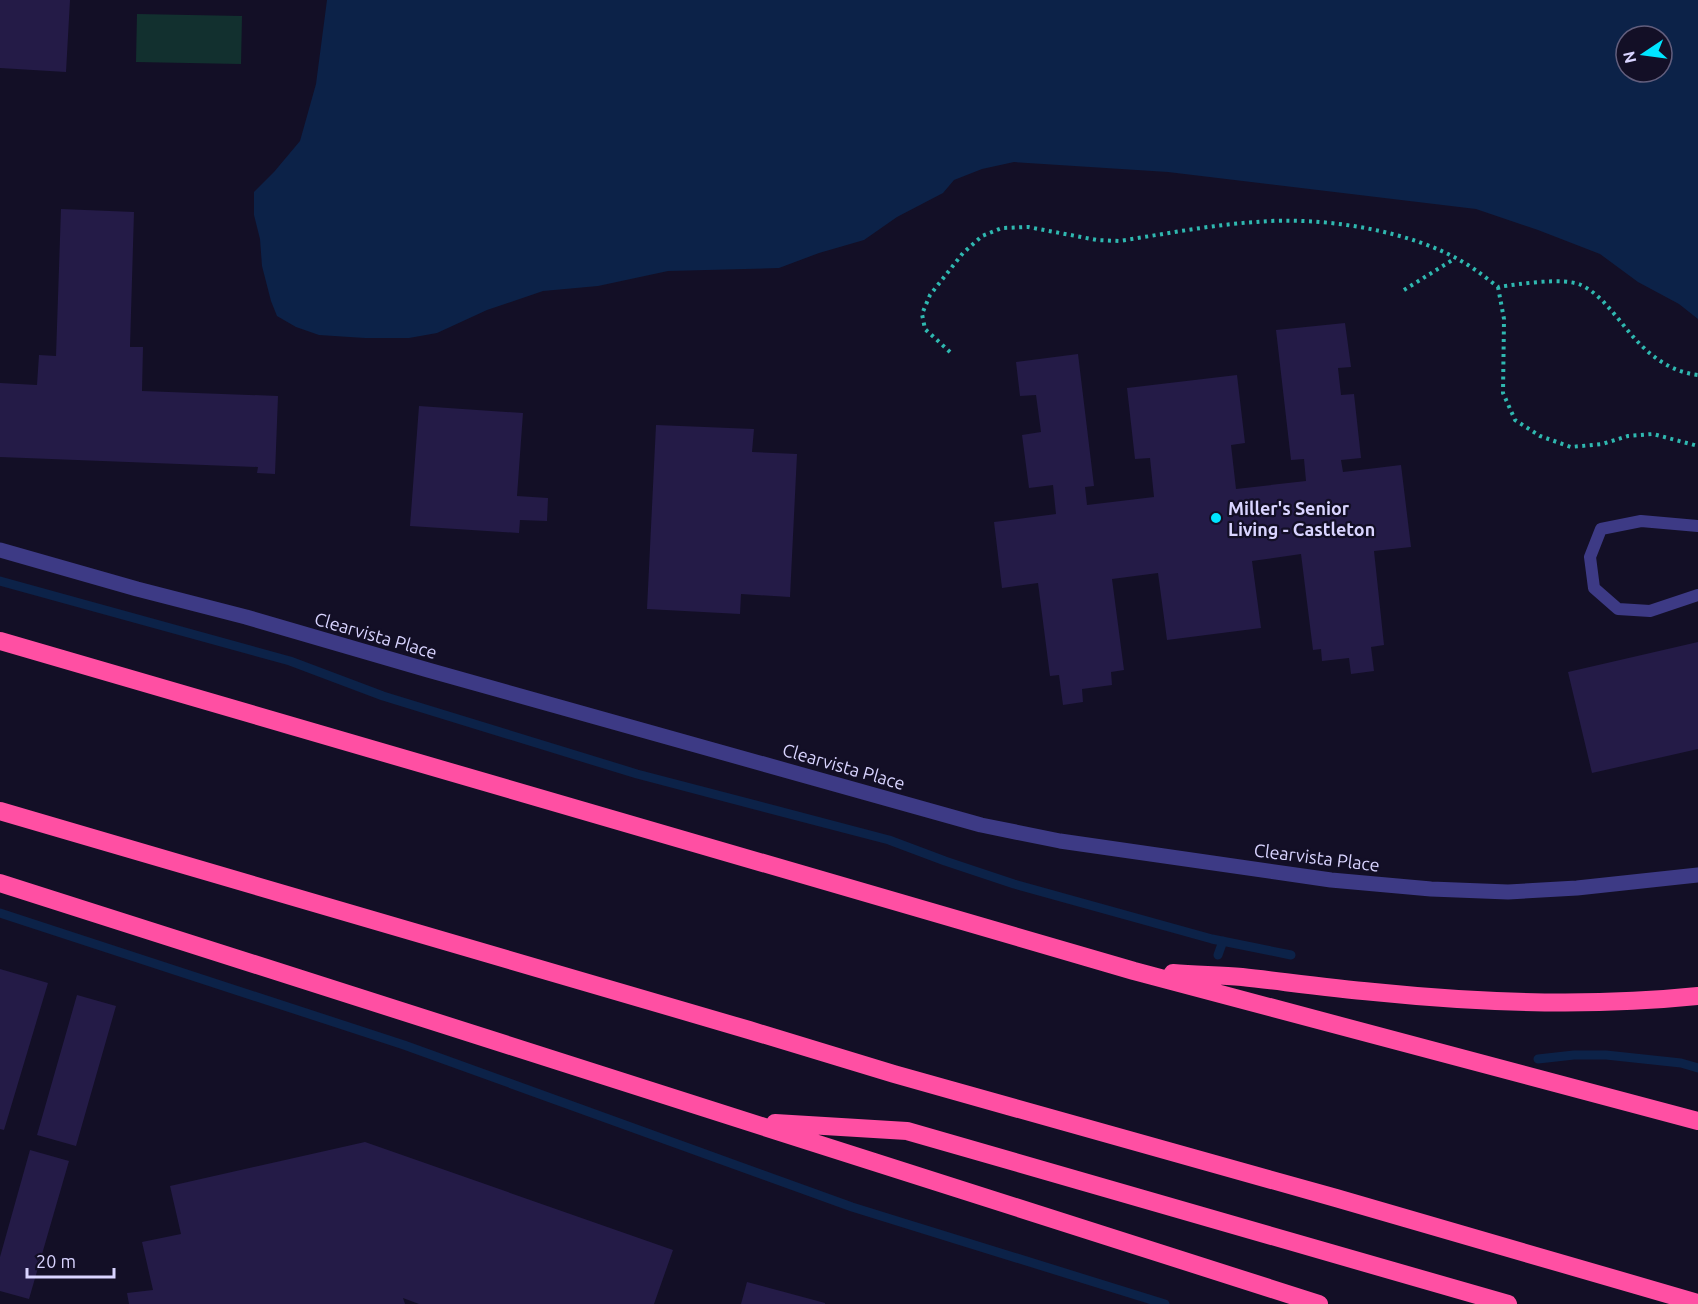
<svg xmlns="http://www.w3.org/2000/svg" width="1698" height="1304" font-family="Ubuntu,sans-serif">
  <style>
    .green { fill: #12302f }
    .water { fill: #0c2248; fill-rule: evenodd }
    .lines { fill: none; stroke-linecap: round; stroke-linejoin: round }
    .stream { stroke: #0c2248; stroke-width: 9 }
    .building { fill: #241b47 }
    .path { stroke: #2fb8b0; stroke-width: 4; stroke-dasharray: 3 4.5; stroke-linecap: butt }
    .lane { stroke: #3d3a85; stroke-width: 12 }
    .street { stroke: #3d3a85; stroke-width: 15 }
    .highway { stroke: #ff4fa3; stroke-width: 18 }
    .poi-dot { fill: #00e5ff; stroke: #130f26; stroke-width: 2 }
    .labels { text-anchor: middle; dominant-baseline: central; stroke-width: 4.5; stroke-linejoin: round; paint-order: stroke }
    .poi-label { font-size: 18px; font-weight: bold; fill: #d9d4ff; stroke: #130f26; text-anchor: start }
    .street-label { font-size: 18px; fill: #d9d4ff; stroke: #130f26 }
  </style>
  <rect width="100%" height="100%" fill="#130f26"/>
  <!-- green -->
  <path class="green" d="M137 14 242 16 241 64 136 62Z"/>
  <!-- water -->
  <path class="water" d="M327 0H1698V319L1679 304 1638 282 1600 254 1538 230 1476 209 1168 172 1014 162 982 169 954 180 943 193 897 217 864 240 819 253 779 268 668 271 598 286 543 291 487 310 437 333 409 338H365L319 335 296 327 277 316 271 301 262 266 260 239 254 215V192L274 172 300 141 316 84ZM1626 36H1662V72H1626Z"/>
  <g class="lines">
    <!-- stream -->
    <path class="stream" d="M0 581 290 661 383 696 637 774 889 840 945 861 1014 884 1212 939 1291 955
      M0 913 404 1045 852 1207 1165 1304
      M1218 955 1223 941
      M1538 1059 1574 1055H1606L1681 1063 1698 1068"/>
  </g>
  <!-- building -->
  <path class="building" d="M0 0H70L66 72 0 68Z
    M61 209 134 212 130 347H143L142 391 278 396 275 474 257 473 258 467 0 457V383L37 385 39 355 56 356Z
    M1345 323 1351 367 1338 368 1341 395 1354 394 1361 458 1341 460 1343 472 1401 465 1411 547 1374 551 1384 645 1371 647 1374 671 1351 674 1349 658 1322 661 1321 649 1313 650 1301 554 1252 561 1261 628 1167 640 1158 573 1112 579 1124 670 1111 672 1112 685 1082 689 1083 702 1063 705 1059 675 1050 676 1038 583 1002 588 994 522 1056 514 1053 485 1029 488 1022 435 1041 432 1036 395 1020 396 1016 362 1078 354 1094 486 1085 487 1087 505 1154 497 1150 458 1135 459 1127 388 1237 375 1245 443 1231 445 1236 489 1306 481 1304 459 1291 460 1276 330Z
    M419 406 523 413 517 496 548 498 547 521 520 520 519 533 410 526Z
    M656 425 754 429 752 452 797 454 790 597 741 594 740 614 647 609Z
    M1698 642V749L1592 773 1568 672Z
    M0 969 48 983 4 1130 0 1129Z
    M77 995 116 1006 76 1146 37 1135Z
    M365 1142 673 1250 654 1304H419L403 1298 405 1304H129L127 1293 153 1290 142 1242 181 1234 170 1186Z
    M30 1150 69 1161 29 1299 0 1291V1257Z
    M747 1282 825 1303V1304H741Z"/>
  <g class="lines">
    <!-- path -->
    <path class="path" d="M1498 287 1504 319 1503 393 1515 420 1540 436 1571 447 1602 444 1628 436 1653 434 1698 446
      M1404 290 1454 259
      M950 352 925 329 922 314 930 295 963 253 982 236 1002 228 1028 227 1097 240 1119 241C1165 234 1210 225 1256 222 1321 216 1413 230 1468 265 1479 272 1489 280 1498 287 1519 284 1563 277 1581 285 1598 293 1609 308 1621 322 1641 348 1664 371 1698 375"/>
    <!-- lane -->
    <path class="lane" d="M1698 526 1641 521 1601 529 1590 557 1594 588 1618 609 1650 611 1698 595"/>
    <!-- street -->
    <path class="street" d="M0 550 137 589 246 617 428 670 981 825 1060 841 1331 880 1431 889 1508 892 1577 888 1698 875"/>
    <!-- highway -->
    <path class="highway" d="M0 641 1134 971 1698 1121
      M0 811 749 1030 894 1074 1336 1198 1698 1303
      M0 883 1319 1304
      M1173 973C1196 975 1219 975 1242 977 1286 982 1330 988 1374 992 1481 1003 1591 1007 1698 996
      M775 1123 907 1131 1508 1304"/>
  </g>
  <!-- markers -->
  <circle class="poi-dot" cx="1216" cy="518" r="6"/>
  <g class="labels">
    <!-- poi labels -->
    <g class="poi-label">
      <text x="1228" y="508">Miller's Senior<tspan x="1228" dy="21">Living - Castleton</tspan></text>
    </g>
    <!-- street labels -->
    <g class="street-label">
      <text transform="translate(376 635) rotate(16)">Clearvista Place</text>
      <text transform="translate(844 766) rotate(16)">Clearvista Place</text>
      <text transform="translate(1317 857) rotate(7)">Clearvista Place</text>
    </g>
  </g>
  <!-- north arrow -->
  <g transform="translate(1644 54) rotate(257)"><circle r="28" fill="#130f26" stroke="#625e7d" stroke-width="1.5"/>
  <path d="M0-4.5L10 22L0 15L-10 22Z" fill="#00e5ff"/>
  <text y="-9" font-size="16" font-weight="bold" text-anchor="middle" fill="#d9d4ff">N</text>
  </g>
  <!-- scale -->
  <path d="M27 1268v9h87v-9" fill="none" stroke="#d9d4ff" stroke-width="3"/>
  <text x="36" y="1268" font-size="18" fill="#d9d4ff" stroke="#130f26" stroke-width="4.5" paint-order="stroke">20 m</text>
</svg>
